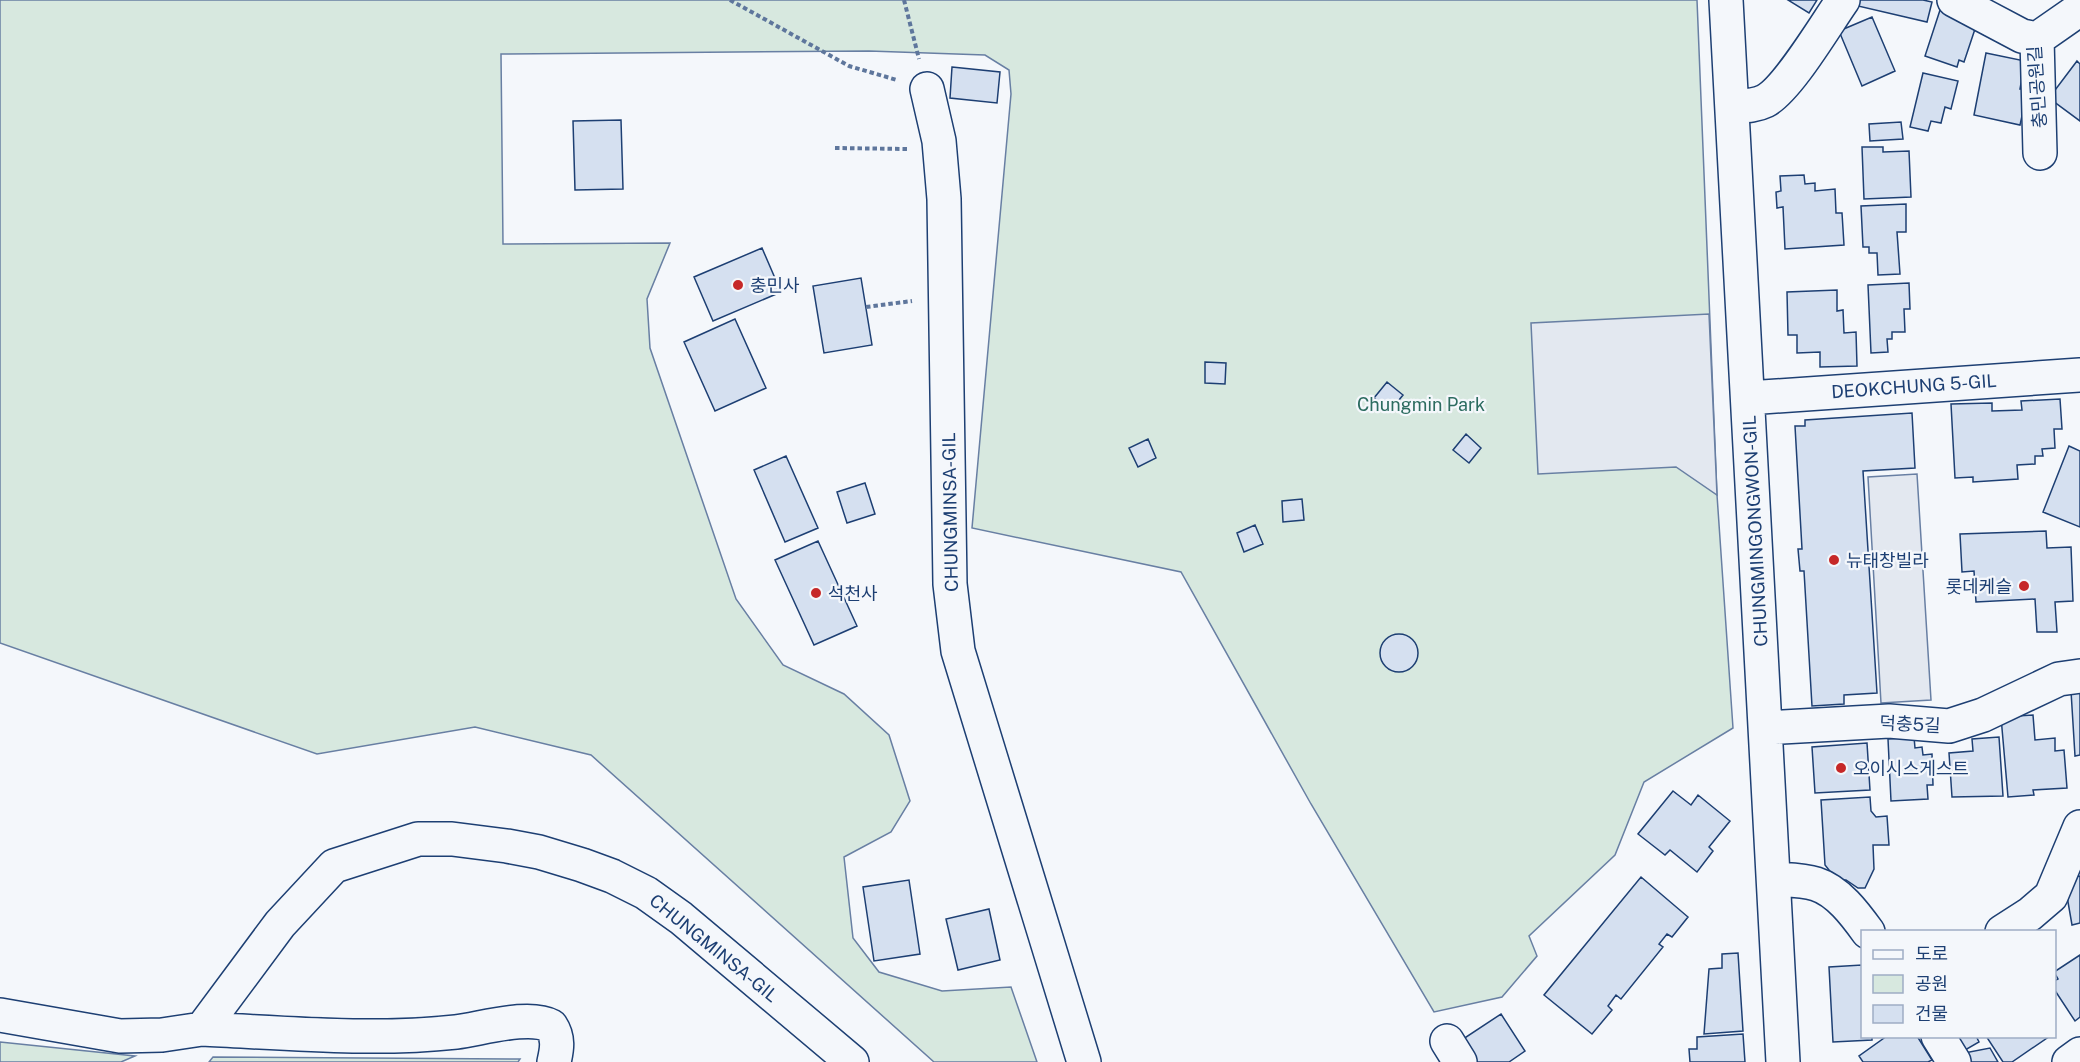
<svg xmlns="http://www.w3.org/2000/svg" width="2080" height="1062" font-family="'Public Sans','Noto Sans KR',sans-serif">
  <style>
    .green { fill: #d7e8df; stroke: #687fa3; stroke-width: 1.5 }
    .parking { fill: #e3e8f0; stroke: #687fa3; stroke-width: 1.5 }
    .building { fill: #d5e0f0; stroke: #1d3f73; stroke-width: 1.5 }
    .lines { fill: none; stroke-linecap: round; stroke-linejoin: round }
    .minor-casing { stroke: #1d3f73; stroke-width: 36 }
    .path { stroke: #5e769c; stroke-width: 4; stroke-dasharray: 4.5 3; stroke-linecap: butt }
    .minor { stroke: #f4f7fb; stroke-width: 33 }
    .poi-dot { fill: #c62828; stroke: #f4f7fb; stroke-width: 2 }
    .labels { text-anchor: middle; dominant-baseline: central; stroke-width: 4.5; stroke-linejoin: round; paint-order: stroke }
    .street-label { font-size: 18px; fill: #1d3f73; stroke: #f4f7fb }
    .poi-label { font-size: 18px; fill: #1d3f73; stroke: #f4f7fb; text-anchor: start }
    .park-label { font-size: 18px; fill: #2c6c60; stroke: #f4f7fb }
  </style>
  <rect width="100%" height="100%" fill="#f4f7fb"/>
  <!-- green -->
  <path class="green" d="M0 0H1697L1717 495 1733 728 1644 782 1615 855 1529 936 1537 956 1502 997 1434 1012 1311 804 1181 572 972 528 1011 94 1009 70 985 55 869 51 501 54 503 244 670 243 647 299 650 348 736 599 783 665 844 694 889 735 910 801 891 832 844 857 853 938 879 972 942 991 1011 987 1037 1062H934L591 755 475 727 317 754 0 643Z
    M0 1042 135 1056 121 1062H0Z
    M213 1057 520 1059 518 1062H209Z"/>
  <!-- parking -->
  <path class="parking" d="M1709 314 1717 495 1676 467 1538 474 1531 323Z
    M1917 474 1931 700 1881 703 1868 477Z"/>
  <!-- building -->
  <path class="building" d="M1788 0H1817L1809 13Z
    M1859 0H1923L1932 2 1927 22 1858 6Z
    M1942 4 1976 26 1964 62 1959 60 1957 67 1925 56Z
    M1872 17 1895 71 1862 86 1839 31Z
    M1986 53 2025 61 2020 89H2024L2026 98 2020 125 1974 115Z
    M2077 61 2080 64V121L2049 98Z
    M952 67 1000 72 997 103 950 98Z
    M1923 73 1958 81 1951 109 1945 107 1941 123 1931 121 1928 131 1910 127Z
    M621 120 623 189 575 190 573 121Z
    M1901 122 1903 139 1870 141 1869 124Z
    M1862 147H1883V152L1909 151 1911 197 1864 199Z
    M1804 175 1805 184 1815 183V191L1835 189 1836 213H1842L1844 245 1785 249 1783 207 1777 208 1776 192 1781 191 1780 176Z
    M1906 204V232H1897L1900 274 1878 275 1877 253H1869V247H1863L1861 206Z
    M762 248 781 292 713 321 694 277Z
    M861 278 872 345 824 353 813 286Z
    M1909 283 1910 309H1904L1905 332H1892V339H1887L1888 352 1871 353 1868 285Z
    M1837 290V311L1843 310 1844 333 1856 332 1857 366 1820 367V352L1797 353V335H1788L1787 292Z
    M735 319 766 388 715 411 684 342Z
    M1205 362 1226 363 1225 384 1205 383Z
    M1387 382 1403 395 1390 411 1374 398Z
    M2060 399 2062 429H2054L2055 448 2042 449 2043 456H2035V464L2017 465 2018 479 1973 482V477L1955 478 1951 404 1992 403V411L2022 410 2021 401Z
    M1912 413 1915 468 1863 471 1877 693 1844 695V704L1812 706 1804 571H1800L1798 549H1802L1795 426H1805V420Z
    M1466 434 1481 448 1469 463 1453 450Z
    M1148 439 1156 458 1138 467 1129 448Z
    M2069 446 2080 451V527L2043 512Z
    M786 456 818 528 785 542 754 470Z
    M865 483 875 514 847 523 837 492Z
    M1302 499 1304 520 1283 522 1282 501Z
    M1255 525 1263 544 1244 552 1237 533Z
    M2046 531 2047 548 2071 547 2073 601 2055 602 2057 632H2037L2035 599 1976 602 1974 571 1962 572 1960 534Z
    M818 541 857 626 814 645 775 560Z
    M1380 653a19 19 0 1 1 38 0a19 19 0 1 1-38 0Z
    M2080 690V755L2075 756 2071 691Z
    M2033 715 2035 740 2055 738V751L2064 750 2067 788 2033 790 2034 795 2008 797 2001 717Z
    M1914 737 1915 748 1922 747 1923 755 1932 754 1933 785H1927L1928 799 1891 801 1888 739Z
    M1999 737 2003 796 1952 797 1949 753 1973 751 1972 739Z
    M1867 743 1870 790 1815 793 1812 747Z
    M1673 791 1691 805 1698 795 1730 821 1709 847 1713 851 1697 872 1670 850 1665 855 1638 834Z
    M1870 797 1871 811 1876 817 1887 816 1889 845H1873L1874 869 1865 888H1858L1846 880H1837L1825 865 1821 800Z
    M2080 876V923L2072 925 2064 879Z
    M1641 877 1688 917 1672 937 1667 934 1659 944 1663 947 1621 999 1616 995 1608 1006 1612 1010 1592 1034 1544 995Z
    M909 880 920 954 874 961 863 887Z
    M989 909 1000 960 958 970 946 919Z
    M1738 953 1743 1031 1704 1034 1709 969 1722 968V954Z
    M2080 955V1017L2075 1021 2054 989V981L2058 979 2054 972Z
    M1862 965V1036H1872V1040L1833 1042 1829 967Z
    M1501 1014 1525 1051 1509 1062H1466L1454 1045Z
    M1743 1034 1745 1062H1690L1689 1049H1697V1037Z
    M1887 1036H1917L1932 1060 1928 1062H1863L1859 1056Z
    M1950 1036H1976L1979 1042 1960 1053Z
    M1986 1036H2050L2012 1062H2003Z
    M1990 1048 1998 1062H1963L1959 1054Z"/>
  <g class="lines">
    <!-- minor casing -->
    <g class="minor-casing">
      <path id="minor" d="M1726 0 1783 1062
        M1954 0 2022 36 2037 39 2040 153
        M2037 39 2080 9
        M927 89 939 141 944 199 950 584 958 651 1084 1062
        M1732 107C1743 106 1755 106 1765 101 1788 89 1826 24 1843 0
        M1748 398 2080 375
        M1766 728 1889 721 1949 726 1983 715 2059 679 2080 676
        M1774 879C1787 880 1803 880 1816 884 1838 891 1855 914 1868 932
        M2002 932 2030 914 2051 896 2080 827
        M0 1015 120 1036 162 1035 202 1029 280 924 334 866 418 839H452L507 846 539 852 582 865 612 876 646 893 681 918 852 1062
        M202 1029C286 1033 372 1041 456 1032 481 1029 529 1014 551 1026 559 1038 557 1049 554 1062
        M1938 1036 1954 1062
        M1447 1041 1460 1062
        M2069 1062 2080 1054"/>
    </g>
    <!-- path -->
    <path class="path" d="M730 0 849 66 897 80
      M904 0 919 59
      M835 148 907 149
      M866 307 912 301"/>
    <!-- minor -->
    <use href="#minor" class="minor"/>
  </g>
  <!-- markers -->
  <g class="poi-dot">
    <circle cx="738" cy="285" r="6"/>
    <circle cx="1834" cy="560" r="6"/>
    <circle cx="2024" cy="586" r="6"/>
    <circle cx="816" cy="593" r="6"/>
    <circle cx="1841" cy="768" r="6"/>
  </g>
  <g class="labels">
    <!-- street labels -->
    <g class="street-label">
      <text transform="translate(2037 87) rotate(-94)">충민공원길</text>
      <text transform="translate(1914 386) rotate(-4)">DEOKCHUNG 5-GIL</text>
      <text transform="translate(950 512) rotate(-91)">CHUNGMINSA-GIL</text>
      <text transform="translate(1755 531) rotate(-93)">CHUNGMINGONGWON-GIL</text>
      <text transform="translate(1910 724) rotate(3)">덕충5길</text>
      <text transform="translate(714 948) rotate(39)">CHUNGMINSA-GIL</text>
    </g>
    <!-- poi labels -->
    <g class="poi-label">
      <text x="750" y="285">충민사</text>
      <text x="1846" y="560">뉴태창빌라</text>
      <text x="2012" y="586" text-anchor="end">롯데케슬</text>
      <text x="828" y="593">석천사</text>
      <text x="1853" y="768">오이시스게스트</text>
    </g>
    <!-- park labels -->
    <g class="park-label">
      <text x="1421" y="404">Chungmin Park</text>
    </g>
  </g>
  <!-- legend -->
  <rect x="1861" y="930" width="195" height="108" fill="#f4f7fb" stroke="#9eadc5" stroke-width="1.5"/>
  <rect x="1873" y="950" width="30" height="9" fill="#f4f7fb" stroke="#9eadc5" stroke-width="1.5"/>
  <text x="1915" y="960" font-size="18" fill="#1d3f73">도로</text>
  <rect x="1873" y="975" width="30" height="18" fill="#d7e8df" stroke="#9eadc5" stroke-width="1.5"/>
  <text x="1915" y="990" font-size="18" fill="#1d3f73">공원</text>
  <rect x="1873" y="1005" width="30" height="18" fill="#d5e0f0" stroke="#9eadc5" stroke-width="1.5"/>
  <text x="1915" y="1020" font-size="18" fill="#1d3f73">건물</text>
</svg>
